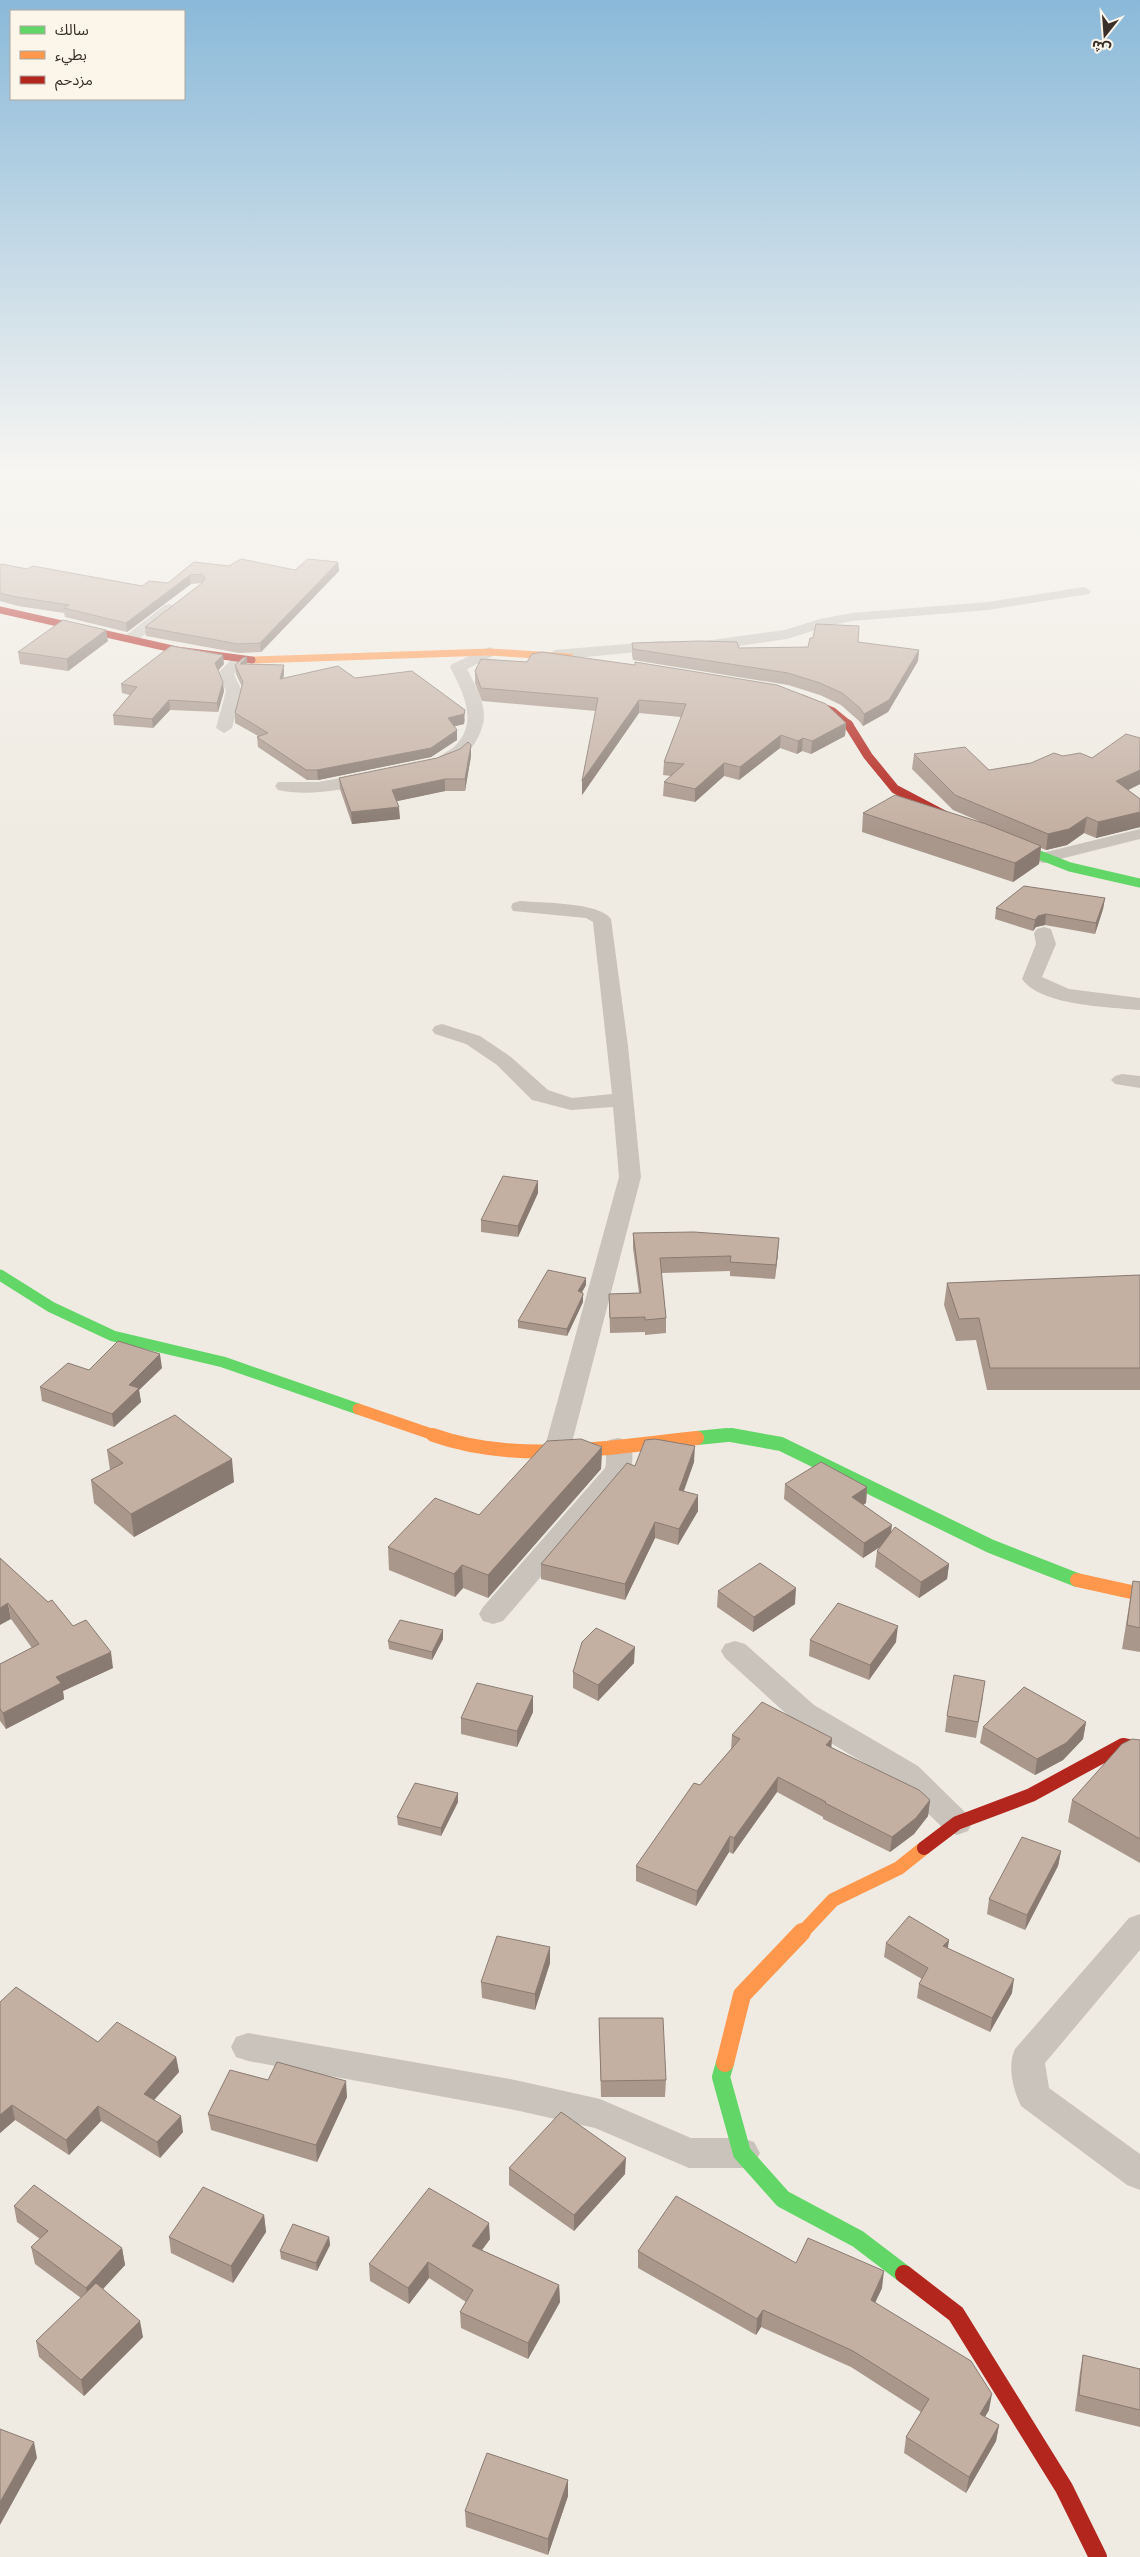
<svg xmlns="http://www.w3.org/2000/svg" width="1140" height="2557" font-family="'IBM Plex Sans','Noto Sans Arabic',sans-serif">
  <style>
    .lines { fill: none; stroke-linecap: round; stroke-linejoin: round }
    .street { fill: #c9c3bb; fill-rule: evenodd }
    .fast-far3 { stroke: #63d668; stroke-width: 9 }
    .fast-far2 { stroke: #63d668; stroke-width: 11 }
    .fast-far1 { stroke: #63d668; stroke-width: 14 }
    .fast { stroke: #63d668; stroke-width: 18 }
    .slow-far3 { stroke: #ff974d; stroke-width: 7 }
    .slow-far2 { stroke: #ff974d; stroke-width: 11 }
    .slow-far1 { stroke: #ff974d; stroke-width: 14 }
    .slow { stroke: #ff974d; stroke-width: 18 }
    .jam-far3 { stroke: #b3261e; stroke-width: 7 }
    .jam-far2 { stroke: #b3261e; stroke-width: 9 }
    .jam-far1 { stroke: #b3261e; stroke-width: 14 }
    .jam { stroke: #b3261e; stroke-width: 18 }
    .wall { fill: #a9978c }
    .shaded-wall { fill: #897b72 }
    .building { fill: #c4b0a3; stroke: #897b72 }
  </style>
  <rect width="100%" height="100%" fill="#efebe2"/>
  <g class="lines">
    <!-- street -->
    <path class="street" d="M1084 587 1091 591 1089 594 988 610 852 621 828 626 787 639 704 651 696 646 704 641 785 630 820 619 852 613 988 602Z
      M170 604 177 608 175 611 135 642H125L122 639 125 636 165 605Z
      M663 641 671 646 668 649 555 660 547 655 555 650Z
      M490 647 498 652 495 655 467 669C474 683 484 699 484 716 484 737 460 772 436 766L434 762C438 755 449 752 455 746 479 722 463 692 450 667L452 664Z
      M239 655 247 660 234 674 242 691 232 728 224 733 216 728 226 691 218 673 234 657Z
      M370 773 376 774 379 778 376 782C346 789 309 797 278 790L275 786 278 782H318Z
      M1140 829V839L1044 863 1038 862 1035 858 1038 854Z
      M520 901C541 903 599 902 611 919L628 1046 641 1177 570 1450 566 1456 557 1458 548 1456 544 1450 619 1177 613 1107 571 1110 532 1100 497 1065 466 1044 435 1034 432 1030 435 1026 442 1024 480 1036 511 1057 548 1090 572 1098 612 1094 593 922 586 918 513 911 511 907 513 903Z
      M1044 927 1051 929 1056 944 1042 977 1069 989 1140 998V1010C1109 1007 1041 1006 1022 979L1036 944 1034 933 1037 929Z
      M1122 1074 1140 1076V1088L1115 1084 1111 1080 1115 1076Z
      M618 1438 627 1440C635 1452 634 1465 626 1477L503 1621 493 1624 483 1621 479 1614 483 1607 605 1468C608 1458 603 1449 609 1440Z
      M735 1641 745 1644 814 1705 918 1766 968 1815 972 1823 968 1831 957 1835 946 1831 896 1782 794 1721 725 1658 721 1651 725 1644Z
      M1140 1914V1950L1045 2063 1049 2088 1140 2154V2190L1127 2185 1021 2106C1013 2090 1007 2065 1015 2049L1129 1918Z
      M248 2033 515 2080 600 2099 691 2138H742L754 2142 760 2153 754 2164 742 2168H689L595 2128 515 2110 248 2061 236 2057 231 2047 236 2037Z"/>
    <!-- fast-far3 -->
    <path class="fast-far3" d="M1006 842 1070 867 1140 883"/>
    <!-- fast-far2 -->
    <path class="fast-far2" d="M0 1275 51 1307 113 1336 223 1362 358 1409
      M714 1436H738"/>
    <!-- fast-far1 -->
    <path class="fast-far1" d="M731 1435 781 1444 990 1546 1077 1580
      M697 1438 727 1435"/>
    <!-- fast -->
    <path class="fast" d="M725 2063 721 2077 742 2153 783 2199 858 2239 904 2274"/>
    <!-- slow-far3 -->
    <path class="slow-far3" d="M252 660 490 652 570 657"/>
    <!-- slow-far2 -->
    <path class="slow-far2" d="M358 1409 437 1436"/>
    <!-- slow-far1 -->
    <path class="slow-far1" d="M433 1435C518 1465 610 1447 697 1438
      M1077 1580 1140 1594
      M801 1934 833 1900 899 1868 924 1848"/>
    <!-- slow -->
    <path class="slow" d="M725 2063 742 1995 802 1932"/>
    <!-- jam-far3 -->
    <path class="jam-far3" d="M0 610 177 650 252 660
      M802 698 833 711 850 725"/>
    <!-- jam-far2 -->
    <path class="jam-far2" d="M848 724 868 756 895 789 950 818"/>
    <!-- jam-far1 -->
    <path class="jam-far1" d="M924 1848 957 1823 1031 1795 1123 1745 1140 1748"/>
    <!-- jam -->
    <path class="jam" d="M904 2274 956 2314 1064 2488 1098 2557"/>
  </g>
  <!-- wall -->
  <path class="wall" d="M194 562 229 566 295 570 338 562 339 571 261 652 239 653 146 636 145 627 202 583 191 584 127 632 65 617 64 613 18 606 0 601V565L142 586 168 583Z
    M108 641 68 671 20 664 18 652Z
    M858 642 919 650 918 661 888 712 863 726 859 721 841 705 820 695 788 685 633 660 632 655V643L739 648 808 647Z
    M247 657V664L284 665V674L283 678H355L465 719 464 724 454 726 457 730V740L431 757 318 780H307L258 747 257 737 258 736 235 723V713L242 687 236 674 235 665Z
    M224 664 218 670 224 691 218 712 170 710 153 728 114 725 113 715 130 695 122 693 121 684Z
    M475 671 846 723 845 736 811 754 802 751 797 754 780 748 739 780 724 776 695 802 663 796 664 782 671 776 663 775 664 762 681 717 639 713 582 795V781L596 711 482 701 475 683Z
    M1140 738V784L1128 790 1140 799V828V827L1096 838 1084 833 1067 845 1046 850 1041 848 1039 864 1013 882 862 832 863 813 981 822 953 810 912 769 914 754 989 770 1031 763 1063 756 1092 758Z
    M471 756 465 791H445L397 801 400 819 352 824 340 789 339 778Z
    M1105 898 1103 909 1095 934 1045 925 1036 927 1033 931 995 919 996 908Z
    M538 1193 518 1237 481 1232V1220Z
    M633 1233 778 1253 775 1279 730 1276V1271L661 1273 666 1318V1333L645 1335V1332L610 1333 609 1294 639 1293 633 1248Z
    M1140 1275V1390H987L976 1340 956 1341 944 1305 947 1283Z
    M586 1285 582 1292 583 1300V1302L567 1336 518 1328V1321Z
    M162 1368 139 1390 141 1402 114 1427 42 1401 40 1387 89 1370Z
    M602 1447 601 1469 488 1598 463 1588 455 1597 389 1570 388 1547 479 1515Z
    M107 1450 234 1482 134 1537 94 1503 91 1480 110 1470Z
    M694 1462 684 1491 698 1511 678 1545 655 1538 625 1600 541 1579V1564L635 1466Z
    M785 1484 867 1487 866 1503 863 1505 891 1532 949 1564 947 1579 919 1598 875 1567 877 1551 880 1547 863 1558 784 1499Z
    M0 1558 73 1626 113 1668 63 1691 64 1699 6 1729 0 1721V1664L32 1648 11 1619Z
    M1133 1581 1140 1582V1652L1122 1649Z
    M718 1591 795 1604 753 1632 717 1607Z
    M443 1630V1639L432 1660 389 1649 388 1641Z
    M810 1640 896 1642 869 1680 809 1656Z
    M634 1663 598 1701 573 1688V1672Z
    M533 1696V1712L517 1747 461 1734V1718Z
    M983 1697 976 1738 945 1732 947 1716Z
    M1086 1722 1083 1739 1063 1760 1035 1775 980 1743 983 1727Z
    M732 1735 831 1747 930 1800 928 1816 914 1834 890 1852 823 1819V1817L777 1792 733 1854 729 1852 696 1906 636 1881V1866L700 1785 731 1749Z
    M1140 1740V1863L1068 1822 1072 1800Z
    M458 1793V1802L441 1836 398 1825 397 1817Z
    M1061 1851 1058 1866 1025 1930 987 1914 989 1899Z
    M949 1940 947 1948 1012 1993 990 2032 917 1998 919 1984 922 1979 884 1957 886 1943Z
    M550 1947V1963L535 2010 482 1998 481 1982Z
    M0 2002 98 2042 176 2057 179 2072 154 2100 183 2132 160 2158 101 2121 69 2155 15 2120 0 2133Z
    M599 2018 666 2080 665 2097H601Z
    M268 2080 347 2097 317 2162 211 2130 208 2114Z
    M509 2168 625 2174 574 2231 509 2185Z
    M14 2206 122 2248 125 2265 103 2289 143 2337 84 2396 39 2357 36 2341 81 2298 35 2264 31 2247 40 2239 17 2222Z
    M264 2215 266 2232 233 2283 171 2253 169 2237Z
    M329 2237 330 2245 317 2271 281 2259 280 2251Z
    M490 2239 482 2250 559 2285 560 2302 528 2359 461 2328 460 2312 466 2302 429 2278 409 2304 370 2281 369 2264Z
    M638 2251 796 2263 882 2288 875 2302 989 2410 985 2417 999 2425 996 2441 966 2493 904 2453 906 2437 921 2412 851 2367 761 2327 756 2335 638 2268Z
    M1083 2355 1140 2369V2427L1075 2411 1080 2372Z
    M568 2480V2496L548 2555 466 2527 465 2511Z"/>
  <!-- shaded-wall -->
  <path class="shaded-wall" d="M338 562 339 571 261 652 260 643Z
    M190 575 191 584 127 632 126 623Z
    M106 630 108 641 68 671 67 659Z
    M919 650 918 661 888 712 863 726 864 714Z
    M223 655 224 664 216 673 215 663Z
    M247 657V667L240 664Z
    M284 665V674L281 688 280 679Z
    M223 682 224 691 218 712 217 703Z
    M169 700 170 710 153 728 152 719Z
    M639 700V713L582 795V781Z
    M465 710 464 724 448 728V718Z
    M846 723 845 736 811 754 812 741Z
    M457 730V740L431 757 318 780 317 770Z
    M781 735 780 748 739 780 740 767Z
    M803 738 802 751 797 754 798 741Z
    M471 745V756L465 791V779Z
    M724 763V776L695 802V789Z
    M1140 770V784L1114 797 1116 781Z
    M445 779V791L393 802 392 790Z
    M399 807 400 819 352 824 351 812Z
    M1140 812V827L1096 838 1098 822Z
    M1087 817 1084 833 1067 845 1046 850 1048 834Z
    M1041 846 1039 864 1013 882 1015 863Z
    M1105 898 1103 909 1095 934 1096 923Z
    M1046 914 1045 925 1036 927 1033 931 1035 920 1038 916Z
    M538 1181V1193L518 1237V1226Z
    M779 1238 778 1253 775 1279 776 1265Z
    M586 1278V1285L578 1299V1291Z
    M583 1293V1302L567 1336V1329Z
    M160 1354 162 1368 139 1390 141 1402 114 1427 112 1414 129 1385Z
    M695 1446 694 1462 678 1506 679 1490Z
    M602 1447 601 1469 488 1598V1575Z
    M232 1459 234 1482 134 1537 131 1514Z
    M867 1487 866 1503 850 1513 852 1497Z
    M698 1495V1511L678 1545 679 1529Z
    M655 1522V1538L625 1600V1584Z
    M892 1525 890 1540 863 1558 864 1543Z
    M949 1564 947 1579 919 1598 921 1582Z
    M462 1565 463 1588 455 1597 454 1574Z
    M796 1588 795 1604 753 1632 754 1617Z
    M8 1603 11 1619 0 1625V1608Z
    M898 1626 896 1642 869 1680 870 1665Z
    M443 1630V1639L432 1660V1652Z
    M635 1647 634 1663 598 1701V1685Z
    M111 1652 113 1668 63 1691 64 1699 6 1729 3 1713 56 1677Z
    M533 1696V1712L517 1747V1731Z
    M1086 1722 1083 1739 1063 1760 1035 1775 1037 1759Z
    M832 1738 831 1753 826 1745Z
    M778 1777 777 1792 733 1854 734 1838Z
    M458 1793V1802L441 1836V1828Z
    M930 1800 928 1816 914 1834 890 1852 892 1837Z
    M730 1836 729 1852 696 1906 697 1891Z
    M1061 1851 1058 1866 1025 1930 1027 1915Z
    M949 1940 947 1954 943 1946Z
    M550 1947V1963L535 2010V1994Z
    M1014 1979 1012 1993 990 2032 992 2018Z
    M176 2057 179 2072 146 2109 144 2094Z
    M346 2081 347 2097 317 2162 316 2145Z
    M12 2105 15 2120 0 2133V2115Z
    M98 2106 101 2121 69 2155 66 2140Z
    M181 2116 183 2132 160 2158 157 2142Z
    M626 2158 625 2174 574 2231V2215Z
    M264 2215 266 2232 233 2283 231 2266Z
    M489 2223 490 2239 473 2262 472 2246Z
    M329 2237 330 2245 317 2271 316 2263Z
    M122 2248 125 2265 89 2304 86 2288Z
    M428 2262 429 2278 409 2304 408 2288Z
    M884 2271 882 2288 869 2316 871 2300Z
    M559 2285 560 2302 528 2359V2343Z
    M763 2310 761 2327 756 2335 757 2319Z
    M140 2321 143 2337 84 2396 81 2380Z
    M992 2394 989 2410 977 2430 980 2414Z
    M999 2425 996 2441 966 2493 969 2477Z
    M34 2442 37 2458 0 2525V2502Z
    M568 2480V2496L548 2555V2539Z"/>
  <!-- building -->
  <path class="building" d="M241 559 295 570 308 559 338 562 260 643 238 644 145 627 202 583 205 578 202 574 190 575 126 623 64 608 69 605 17 597 0 593V565L2 564 27 569 33 566 142 586 149 581 168 583 194 562 229 566Z
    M63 620 106 630 67 659 18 652Z
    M816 624 859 626 858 642 919 650 889 700 864 714 860 708 842 693 820 683 788 673 633 649 632 643 699 641 737 642 739 648 808 647 810 638H813Z
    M171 646 223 655 215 663 223 682 217 703 169 700 152 719 113 715 137 687 121 684Z
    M542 652 635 665V662L777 685 826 704 846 723 812 741 803 738 798 741 781 735 740 767 724 763 695 789 664 782 684 764 664 762 686 704 639 700 582 781 598 698 481 688 475 671 481 659 527 662 532 654Z
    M247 657 240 664 284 665 280 679 338 666 355 678 412 671 465 710 464 714 448 718 457 730 431 748 317 770H306L257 737 268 733 235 713 243 682 235 665 243 658Z
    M1126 734 1140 738V770L1116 781 1140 799V812L1098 822 1087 817 1069 829 1048 834 955 795 914 754 965 747 989 770 1031 763 1054 753 1063 756 1080 753 1092 758Z
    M468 742 471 745 465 779H445L392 790 399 807 351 812 339 778 437 758 460 749Z
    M895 795 986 824 1041 846 1015 863 863 813Z
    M1024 886 1105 898 1096 923 1046 914 1038 916 1035 920 996 908Z
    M503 1176 538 1181 518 1226 481 1220Z
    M694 1232 779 1238 776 1265 730 1262 731 1256 660 1258 666 1318 645 1320V1317L610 1318 609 1294 641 1293 633 1233Z
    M548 1270 586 1278 578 1291 583 1293V1295L567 1329 518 1321Z
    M1140 1275V1368H990L979 1318 959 1319 947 1283Z
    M118 1341 160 1354 129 1385 139 1388 112 1414 40 1387 68 1363 89 1370Z
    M175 1415 232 1459 131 1514 91 1480 123 1463 107 1450Z
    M581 1439 602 1447 488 1575 462 1565 454 1574 388 1547 435 1498 479 1515 547 1441Z
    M655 1439 695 1446 679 1490 698 1495 679 1529 655 1522 625 1584 541 1564 627 1463 635 1466 645 1440Z
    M821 1462 867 1487 852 1497 892 1525 864 1543 785 1484Z
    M895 1527 949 1564 921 1582 877 1551Z
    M0 1558 48 1602 52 1600 73 1626 86 1620 111 1652 56 1677 61 1683 3 1713 0 1709V1664L39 1644 8 1603 0 1608Z
    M760 1563 796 1588 754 1617 718 1591Z
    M1133 1581 1140 1582V1628L1127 1625Z
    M838 1603 898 1626 870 1665 810 1640Z
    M400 1620 443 1630 432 1652 388 1641Z
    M596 1628 635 1647 598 1685 573 1672 582 1642Z
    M954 1675 985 1681 978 1722 947 1716Z
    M477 1683 533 1696 517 1731 461 1718Z
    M1024 1687 1086 1722 1066 1743 1037 1759 983 1727Z
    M762 1702 832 1738 826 1745 919 1790 930 1800 916 1818 892 1837 825 1803 826 1802 778 1777 734 1838 730 1836 697 1891 636 1866 694 1783 700 1785 740 1739 732 1735Z
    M1132 1739 1140 1740V1839L1072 1800 1122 1744Z
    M415 1783 458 1793 441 1828 397 1817Z
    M1022 1837 1061 1851 1027 1915 989 1899Z
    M909 1916 949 1940 943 1946 1014 1979 992 2018 919 1984 928 1968 886 1943Z
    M497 1936 550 1947 535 1994 481 1982Z
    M16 1987 98 2042 117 2022 176 2057 144 2094 181 2116 157 2142 98 2106 66 2140 12 2105 0 2115V2002Z
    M599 2018H663L666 2080 601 2081Z
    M277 2062 346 2081 316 2145 208 2114 230 2070 268 2080Z
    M561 2112 626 2158 574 2215 509 2168Z
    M34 2185 122 2248 86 2288 31 2247 48 2231 14 2206Z
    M203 2187 264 2215 231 2266 169 2237Z
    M429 2188 489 2223 472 2246 559 2285 528 2343 460 2312 473 2290 428 2262 408 2288 369 2264Z
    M676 2196 796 2263 808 2238 884 2271 871 2300 971 2361 992 2394 980 2414 999 2425 969 2477 906 2437 929 2399 853 2351 763 2310 757 2319 638 2251Z
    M293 2224 329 2237 316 2263 280 2251Z
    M96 2283 140 2321 81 2380 36 2341Z
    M1083 2355 1140 2369V2410L1079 2395Z
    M0 2429 34 2442 0 2502Z
    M487 2453 568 2480 548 2539 465 2511Z"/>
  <!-- sky -->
  <linearGradient id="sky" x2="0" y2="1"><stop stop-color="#8ab9d9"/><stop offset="0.57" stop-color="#f8f6f2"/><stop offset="1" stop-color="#f8f6f2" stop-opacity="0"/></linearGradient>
  <rect width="1140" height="831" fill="url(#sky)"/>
  <!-- legend -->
  <rect x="10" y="10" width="175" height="90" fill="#fbf5ea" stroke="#aea69d"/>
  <rect x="20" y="26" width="25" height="8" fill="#63d668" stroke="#aea69d"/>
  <text x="55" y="35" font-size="15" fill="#3a3029">سالك</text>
  <rect x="20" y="51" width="25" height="8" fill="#ff974d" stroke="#aea69d"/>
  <text x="55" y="60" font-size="15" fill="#3a3029">بطيء</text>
  <rect x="20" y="76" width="25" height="8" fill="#b3261e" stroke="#aea69d"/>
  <text x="55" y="85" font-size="15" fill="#3a3029">مزدحم</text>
  <!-- north arrow -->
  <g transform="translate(1105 35) rotate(197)" stroke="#fbf5ea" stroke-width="4" paint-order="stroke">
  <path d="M0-4L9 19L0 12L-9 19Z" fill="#3a3029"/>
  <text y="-8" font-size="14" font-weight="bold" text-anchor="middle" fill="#3a3029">ش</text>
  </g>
</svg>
